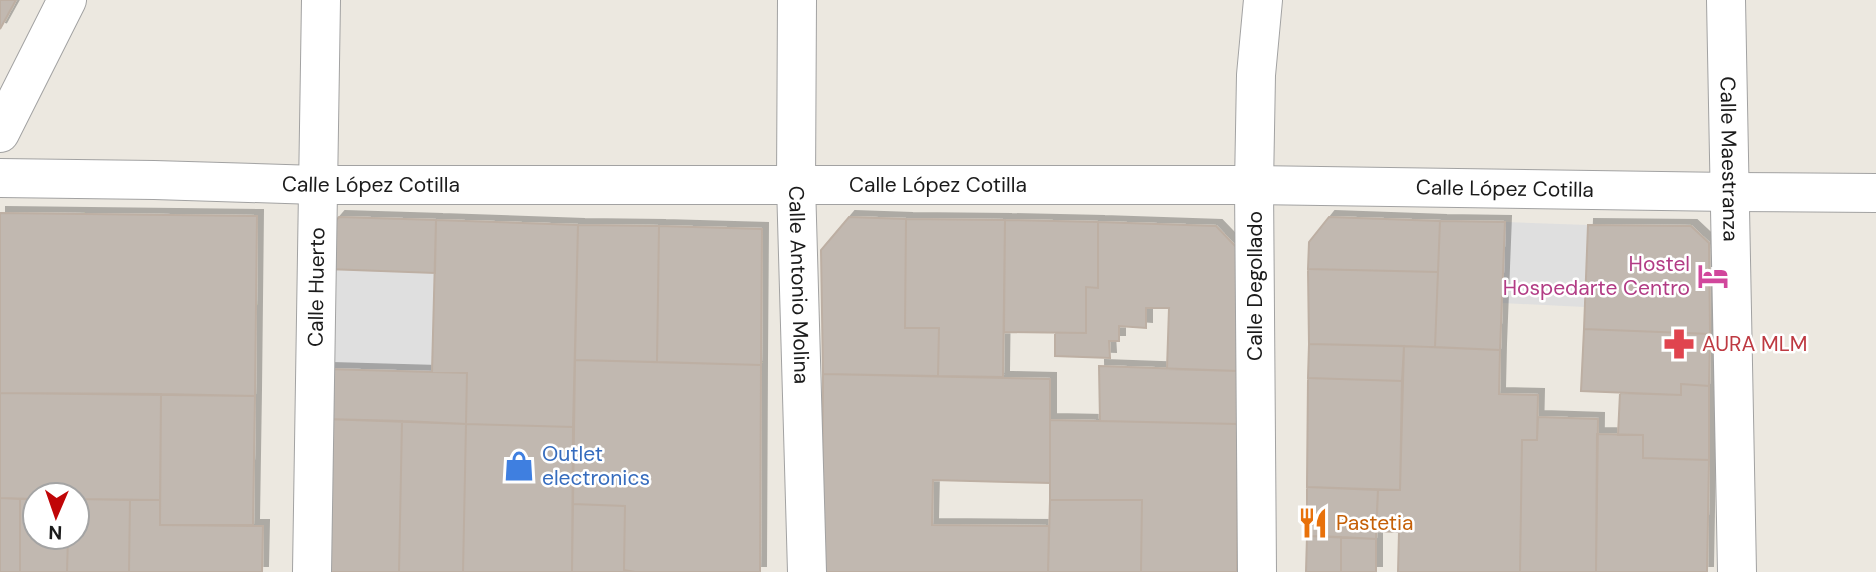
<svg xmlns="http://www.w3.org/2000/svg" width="1876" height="572" font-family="'DM Sans',sans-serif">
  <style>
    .parking { fill: #dfdfdf }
    .building { fill: #c1b8b0; stroke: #bdafa3; stroke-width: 2; filter: url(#shadow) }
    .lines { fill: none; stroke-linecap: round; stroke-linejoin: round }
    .minor-casing { stroke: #a2a2a2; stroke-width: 40 }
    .minor { stroke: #fff; stroke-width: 38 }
    .labels { text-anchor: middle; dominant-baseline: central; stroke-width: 5; stroke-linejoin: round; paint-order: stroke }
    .street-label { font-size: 21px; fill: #1b1b1b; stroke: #fff }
    .hotel-label { font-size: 21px; fill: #b23c85; stroke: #fff; text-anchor: end }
    .health-label { font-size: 21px; fill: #be3a42; stroke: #fff; text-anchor: start }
    .shop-label { font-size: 21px; fill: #366cbe; stroke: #fff; text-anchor: start }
    .food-label { font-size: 21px; fill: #c56008; stroke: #fff; text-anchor: start }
  </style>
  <defs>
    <filter id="shadow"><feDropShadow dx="6" dy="-6" stdDeviation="0" flood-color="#0004"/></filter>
  </defs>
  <rect width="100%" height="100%" fill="#ece8e0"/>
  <!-- parking -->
  <path class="parking" d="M1505 222 1588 225 1585 307 1502 303Z
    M327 269 435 273 432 372 326 369Z"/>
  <!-- building -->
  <path class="building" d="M0 0H16L0 29Z
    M0 213 257 216 255 396 0 393Z
    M339 217 436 220 435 273 327 269 328 230Z
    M849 217 906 219 905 328H939L938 376 823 374 821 250Z
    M1329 217 1440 221 1438 272 1308 269 1309 242Z
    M906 219 1005 220 1003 377 938 376 939 328H905Z
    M436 220 578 225 573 427 466 424 467 373 432 372Z
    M1005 220 1098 222V288L1086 287V333L1004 332Z
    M1440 221 1505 222 1500 350 1435 347Z
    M1098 222 1216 226 1238 249V371L1167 369 1169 308H1146V328L1119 326V341H1109L1110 358 1055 356V333H1086V287L1098 288Z
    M578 225 659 226 657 362 575 360Z
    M1588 225 1691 226 1709 243 1710 334 1584 329Z
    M659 226 762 229 761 365 657 362Z
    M1308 269 1438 272 1435 347 1309 344Z
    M1584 329 1710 334 1709 386 1681 384V395L1581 391Z
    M1309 344 1404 346 1402 381 1308 378Z
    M1404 346 1500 350 1499 394 1538 395 1537 440H1522L1520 572H1398L1399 532 1376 531 1378 490H1400Z
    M575 360 761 365 760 572H635L624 570 625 506 573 504Z
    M1099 366 1238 371V424L1100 421Z
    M326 369 467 373 466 424 325 419Z
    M823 374 1050 379V483L933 480 932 525 1049 526 1048 572H822Z
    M1308 378 1402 381 1400 490 1307 487Z
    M1681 384 1709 386V460L1643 458V435H1618L1620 393 1681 395Z
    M0 393 161 394 160 500 77 499V495H35V499L0 498Z
    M161 394 255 396 253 525H160Z
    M1538 417 1598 419 1596 572H1520L1522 440H1537Z
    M325 419 402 421 399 572H324Z
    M1050 420 1238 424 1237 572H1141L1142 500H1050Z
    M402 421 466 424 463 572H399Z
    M466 424 573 427 572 572H463Z
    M1597 434 1643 435V458L1709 460 1707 572H1596Z
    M1307 487 1378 490 1376 539 1307 536Z
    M0 498 20 499V572H0Z
    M20 499H35V537H68L67 572H20Z
    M77 499 130 500 129 572H67L68 537H77Z
    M130 500H160V525L263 526 262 572H129Z
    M1050 500H1142L1141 572H1048Z
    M573 504 625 506 624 570 635 572H572Z
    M1307 536 1341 537V572H1306Z
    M1341 537 1376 539V572H1341Z"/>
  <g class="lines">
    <!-- minor casing -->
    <g class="minor-casing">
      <g id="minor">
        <path id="s1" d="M797 0 796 184 807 572"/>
        <path id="s2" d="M1726 0 1737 572"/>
        <path d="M0 133 67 0"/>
        <path id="s3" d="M0 178 154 180 317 185H1254L1730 192 1876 193"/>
        <path id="s4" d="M312 572 321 0"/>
        <path d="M1257 572 1254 185 1256 75 1263 0"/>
      </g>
    </g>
    <!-- minor -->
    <use href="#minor" class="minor"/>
  </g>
  <!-- icons -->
  <defs>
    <g id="hotel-bare" transform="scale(2.415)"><path d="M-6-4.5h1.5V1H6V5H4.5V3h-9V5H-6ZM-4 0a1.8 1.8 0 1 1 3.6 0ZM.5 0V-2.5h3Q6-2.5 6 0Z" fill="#d1479c" stroke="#fff" stroke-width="2.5" paint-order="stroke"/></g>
    <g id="pharmacy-bare" transform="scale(2.415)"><path d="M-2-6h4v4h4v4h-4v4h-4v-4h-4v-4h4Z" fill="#e0444e" stroke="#fff" stroke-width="2.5" paint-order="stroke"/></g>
    <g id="shop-bare" transform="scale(2.415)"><path d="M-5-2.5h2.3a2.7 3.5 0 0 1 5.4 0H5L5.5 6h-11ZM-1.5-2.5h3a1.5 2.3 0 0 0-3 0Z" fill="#3f7fe0" stroke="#fff" stroke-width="2.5" paint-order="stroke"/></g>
    <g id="restaurant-bare" transform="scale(2.415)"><path d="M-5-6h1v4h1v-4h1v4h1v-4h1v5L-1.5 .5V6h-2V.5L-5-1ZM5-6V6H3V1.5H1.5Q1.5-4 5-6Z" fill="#e8710a" stroke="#fff" stroke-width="2.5" paint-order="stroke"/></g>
  </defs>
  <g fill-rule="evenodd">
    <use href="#hotel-bare" x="1713" y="276"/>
    <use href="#pharmacy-bare" x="1679" y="344"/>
    <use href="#shop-bare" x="519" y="466"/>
    <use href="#restaurant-bare" x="1313" y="523"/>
  </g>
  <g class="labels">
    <!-- street labels -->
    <g class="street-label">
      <text stroke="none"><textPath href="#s2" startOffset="159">Calle Maestranza</textPath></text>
      <text stroke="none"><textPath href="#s3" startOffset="371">Calle López Cotilla</textPath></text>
      <text stroke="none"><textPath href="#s3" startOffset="938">Calle López Cotilla</textPath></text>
      <text stroke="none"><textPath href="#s3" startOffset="1505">Calle López Cotilla</textPath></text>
      <text stroke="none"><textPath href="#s4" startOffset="285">Calle Huerto</textPath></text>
      <text stroke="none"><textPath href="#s1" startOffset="285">Calle Antonio Molina</textPath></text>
      <text transform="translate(1255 286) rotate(-90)">Calle Degollado</text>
    </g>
    <!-- hotel labels -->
    <g class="hotel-label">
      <text x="1690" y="264">Hostel<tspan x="1690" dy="24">Hospedarte Centro</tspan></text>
    </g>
    <!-- health labels -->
    <g class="health-label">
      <text x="1702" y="344">AURA MLM</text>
    </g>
    <!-- shop labels -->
    <g class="shop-label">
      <text x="542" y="454">Outlet<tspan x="542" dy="24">electronics</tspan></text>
    </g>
    <!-- food labels -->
    <g class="food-label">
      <text x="1336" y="523">Pastetia</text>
    </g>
  </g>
  <!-- north arrow -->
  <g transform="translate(56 516) rotate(182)"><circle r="33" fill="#ffffff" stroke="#a4a4a4" stroke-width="2"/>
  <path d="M0-5L12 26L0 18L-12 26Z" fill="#c00507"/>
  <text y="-10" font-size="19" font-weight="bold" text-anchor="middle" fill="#1b1b1b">N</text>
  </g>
</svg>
